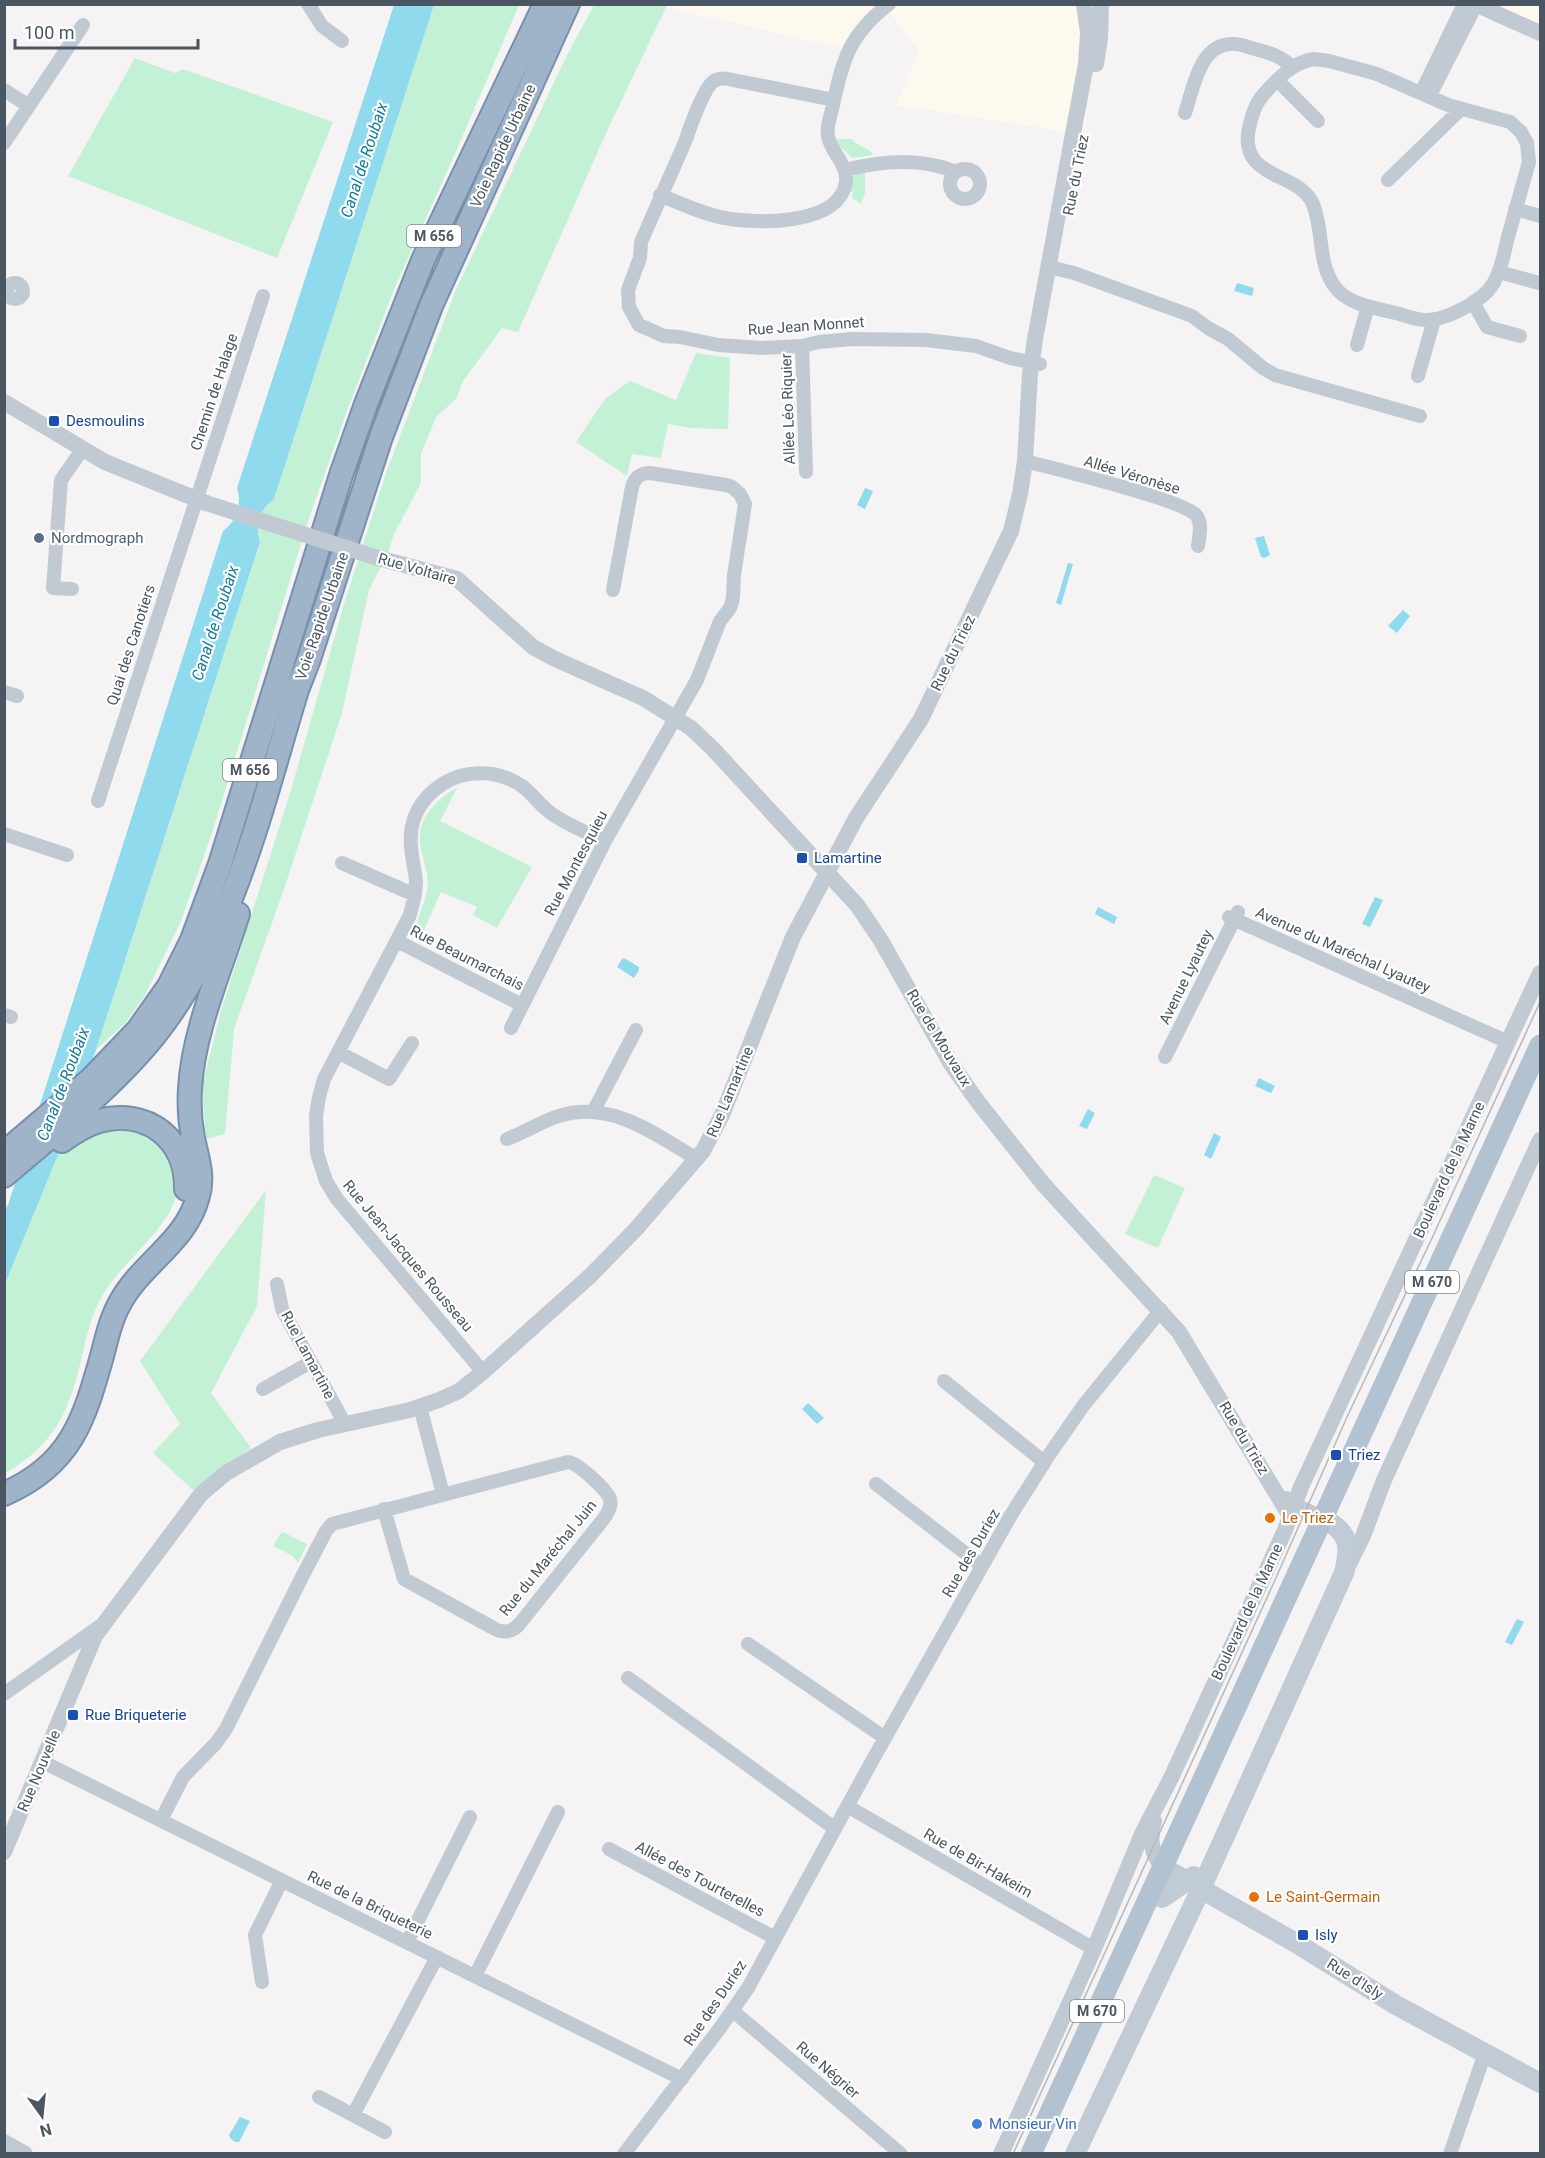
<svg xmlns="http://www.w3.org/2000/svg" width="1545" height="2158" font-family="Roboto,sans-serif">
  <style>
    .commercial { fill: #fdf9ef }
    .green { fill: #c3f1d5 }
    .water { fill: #90daee }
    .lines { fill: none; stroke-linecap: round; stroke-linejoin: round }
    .trunk-casing { stroke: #7690ad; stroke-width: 26 }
    .minor { stroke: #c1cad2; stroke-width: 14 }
    .tertiary { stroke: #c1cad2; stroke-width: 16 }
    .secondary { stroke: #c1cbd6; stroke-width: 20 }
    .primary { stroke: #b3c2d1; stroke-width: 21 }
    .trunk { stroke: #9fb4c9; stroke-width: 22 }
    .tram { stroke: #b5b8bd; stroke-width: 1.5 }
    .tertiary-bridge { stroke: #c1cad2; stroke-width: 16 }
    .transit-dot { fill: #1a4fb4; stroke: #fff; stroke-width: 2 }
    .service-dot { fill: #5c6f8a; stroke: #fff; stroke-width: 2 }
    .food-dot { fill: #e8710a; stroke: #fff; stroke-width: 2 }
    .shop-dot { fill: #3f7fe0; stroke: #fff; stroke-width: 2 }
    .labels { text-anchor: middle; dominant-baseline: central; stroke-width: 4.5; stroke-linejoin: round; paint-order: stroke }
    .shield { fill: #fff; stroke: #808990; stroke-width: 1.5 }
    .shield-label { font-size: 14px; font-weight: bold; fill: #4a5661 }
    .street-label { font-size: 15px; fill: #4a5661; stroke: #fff }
    .transit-label { font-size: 15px; fill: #164399; stroke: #fff; text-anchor: start }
    .service-label { font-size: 15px; fill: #4e5e75; stroke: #fff; text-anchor: start }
    .food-label { font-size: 15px; fill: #c56008; stroke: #fff; text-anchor: start }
    .shop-label { font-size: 15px; fill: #366cbe; stroke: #fff; text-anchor: start }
    .water-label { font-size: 16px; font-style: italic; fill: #0c7c9b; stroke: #fff }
  </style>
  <rect width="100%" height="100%" fill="#f5f3f3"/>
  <!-- commercial -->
  <path class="commercial" d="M667 4 1080 5 1087 135 896 105 919 52 886 7 862 23 841 48 665 7Z
    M1448 5H1540V38Z"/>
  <!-- green -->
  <path class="green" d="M434 5H519L454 156 395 287 348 408 307 524 212 833 180 923 145 995 126 1022 96 1050 260 543C256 525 259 510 274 499Z
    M594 5H667L607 131 518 332 502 328 463 381 456 399 436 417 421 454V483L394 534 388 553 369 590 342 713 283 892 234 1029 225 1134 206 1139 202 1086 221 1011 291 790 344 604 386 473 455 292 566 57Z
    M135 58 175 73 183 69 333 122 277 258 68 176Z
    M837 139H852C859 149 867 145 873 155L852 158 842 148 839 150 834 143 838 142Z
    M865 170V193L861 204 851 197 853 192 848 190 853 176Z
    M696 353 730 358 728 429 691 428 668 424 661 458 632 454 627 476 576 442 605 399 630 381 676 400Z
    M457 788 440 821 532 867 497 928 473 915 477 907 441 892 420 939C411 924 425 907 427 890 430 875 422 858 420 844 417 819 437 798 457 788Z
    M107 1128C137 1130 162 1129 171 1164 173 1172 178 1182 177 1190 174 1226 120 1263 102 1296 92 1313 87 1334 83 1352 70 1408 57 1444 5 1473V1284L60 1150Z
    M1154 1175 1185 1188 1158 1248 1125 1234Z
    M266 1190 257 1306 211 1393 251 1448 193 1490 153 1453 180 1424 140 1361Z
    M283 1532 307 1544 298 1563 293 1556 273 1546 280 1534Z"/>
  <!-- water -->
  <path class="water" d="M394 5H434L274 499C259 510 255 525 260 542L96 1050 60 1150 5 1284V1210L8 1205 223 531C237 520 242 506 237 488Z
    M1237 283 1254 288 1252 296 1234 291Z
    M865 488 873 491 865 509 857 505Z
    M1264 536 1270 555 1264 558 1261 557 1255 538Z
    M1068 563 1073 564 1061 605 1056 603Z
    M1403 610 1410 616 1397 633 1388 626Z
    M1375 897 1383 900 1370 927 1362 924Z
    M1098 907 1117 917 1114 924 1095 914Z
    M624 958 639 967V970L634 978 617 967 622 959Z
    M1259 1078 1275 1086 1271 1093 1255 1086Z
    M1088 1109 1095 1113 1087 1129 1079 1126Z
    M1214 1133 1221 1137 1211 1159 1204 1155Z
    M808 1403 824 1418 817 1424 802 1409Z
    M1517 1619 1524 1622 1512 1645 1505 1642Z
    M240 2117 250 2121 239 2142H235L230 2138 229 2135Z"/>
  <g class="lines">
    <!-- trunk casing -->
    <g class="trunk-casing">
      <path id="trunk" d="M62 1141C73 1133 85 1125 99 1121 147 1108 187 1139 186 1189
        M4 1153 90 1080 138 1030 169 986 192 940 220 864 341 475 366 404 423 260 545 4
        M4 1176C56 1131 111 1089 154 1036 233 937 261 808 297 690L309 659 381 437 431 306 568 4
        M4 1494C71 1465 84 1420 102 1356 107 1337 111 1318 121 1301 143 1262 187 1241 198 1196 204 1176 197 1158 193 1138 190 1122 189 1105 190 1089 193 1031 221 969 238 914"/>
    </g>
    <!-- minor -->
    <path class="minor" d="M308 4 322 26 342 41
      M1314 59 1329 61 1377 74 1448 105 1510 122 1521 132 1527 143 1529 162C1522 187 1515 212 1508 237 1504 253 1501 271 1493 284 1483 301 1446 320 1427 320 1417 320 1406 316 1396 313 1376 308 1348 305 1335 287 1317 263 1324 231 1313 204 1299 171 1238 180 1249 128 1252 116 1255 104 1263 95 1277 79 1293 62 1314 59Z
      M1277 80 1318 121
      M4 90 29 106
      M1421 93 1464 4
      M1429 97 1476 5
      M834 100 728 79C723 78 719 78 714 81 704 87 689 130 685 142L641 242 640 258 628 290 629 307 639 325 664 336 680 337 718 345 762 348 802 346 819 342 852 339 926 340 976 346 1010 358 1040 364
      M1185 113C1193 90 1199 44 1232 44 1239 43 1247 47 1255 49 1270 53 1281 56 1292 67
      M4 143 83 25
      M950 184a15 15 0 1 1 30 0a15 15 0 1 1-30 0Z
      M845 170C882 161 920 157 956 172
      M1388 180 1461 109
      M660 195C682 204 703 214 725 218 757 224 839 226 846 182 848 164 831 153 828 136 826 126 831 115 833 105 843 58 850 34 889 4
      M1515 209 1540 216
      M1049 267 1074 273 1192 316 1208 328 1228 339 1263 368 1275 375 1420 416
      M1499 272 1539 283
      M7 291a8 8 0 1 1 16 0a8 8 0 1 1-16 0Z
      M1473 302 1487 327 1520 336
      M1357 345 1368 306
      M802 346 806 472
      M1418 376 1434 320
      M1025 461C1055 469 1181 499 1196 515 1203 523 1199 537 1198 546
      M72 589 53 588 61 480 82 450
      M4 692 17 696
      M98 801 263 296
      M4 834 67 855
      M342 863 415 895
      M1229 917 1508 1042
      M397 941 522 1005
      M4 1015 11 1017
      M511 1028 605 841 697 680 720 621 730 608 733 598 734 575 745 504 740 494 732 487 726 485 650 473C640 473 635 477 632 487L613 590
      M338 1052 389 1079 412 1043
      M1165 1057 1238 912
      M593 1112 636 1030
      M507 1139C526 1132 543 1120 562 1115 613 1101 656 1135 697 1159
      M277 1284 282 1309 345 1424
      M483 1372 337 1199 326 1181 317 1153 316 1116 319 1097 324 1079 409 917C413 905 416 893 416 881 414 862 408 845 412 826 416 808 428 793 444 783 467 769 499 770 522 786 533 794 540 806 552 814 568 825 587 833 605 841
      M944 1381 1044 1462
      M263 1389 311 1362
      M420 1407 443 1494
      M876 1484 982 1566
      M748 1644 885 1738
      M628 1678 834 1828
      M4 1694 100 1626
      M43 1762 682 2079
      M847 1806 1094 1949
      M161 1820 183 1777 216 1743 226 1729 303 1575 326 1531 332 1524 568 1462C578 1463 607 1490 610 1499 612 1506 608 1512 605 1517L521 1622C515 1630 507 1634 497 1630L404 1579 384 1509
      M609 1849 775 1938
      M407 1942 470 1817
      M475 1976 558 1812
      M262 1982 255 1935 282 1880
      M733 2011 901 2154
      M319 2097 385 2132
      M353 2115 437 1957
      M624 2154 720 2028 748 1988 872 1761 1011 1515 1049 1455 1083 1406 1161 1310
      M1450 2154 1485 2053"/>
    <!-- tertiary -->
    <path class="tertiary" d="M1475 4 1540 33
      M1096 64 1100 39 1101 4
      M4 402 105 462 206 503
      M378 558 457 579 533 647 555 659 643 698 691 728 713 749 857 905 880 939 951 1064 978 1102 1044 1185 1179 1332 1290 1516
      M1286 1499 1300 1508 1324 1519
      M1346 1570 1363 1536 1384 1480 1540 1140
      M1154 1821C1149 1838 1151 1856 1164 1868
      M4 1852 95 1636 201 1494 226 1473 280 1442 318 1430 410 1410 439 1400 459 1391 483 1372 590 1276 636 1229 703 1151 722 1115 793 937 856 818 921 719 1011 531 1020 494 1025 461 1030 374 1035 339 1086 64 1088 33 1084 4
      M4 2142 25 2154
      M1001 2154 1094 1949 1142 1834 1171 1778 1285 1530 1301 1487 1540 973"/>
    <!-- secondary -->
    <path class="secondary" d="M1164 1868 1296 1943 1396 2005 1540 2083
      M1162 1898 1194 1876
      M1075 2154 1200 1891 1344 1573C1350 1547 1351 1533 1324 1519"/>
    <!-- primary -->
    <path class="primary" d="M1031 2154 1540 1045"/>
    <!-- trunk -->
    <use href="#trunk" class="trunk"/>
    <!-- tram -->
    <path class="tram" d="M1013 2154 1275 1580 1347 1417 1433 1236 1540 1002"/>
    <!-- tertiary-bridge -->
    <path class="tertiary-bridge" d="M206 503 378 558"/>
  </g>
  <!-- markers -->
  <g class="transit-dot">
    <rect x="48" y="415" width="12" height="12" rx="3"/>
    <rect x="796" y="852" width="12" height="12" rx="3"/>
    <rect x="1330" y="1449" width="12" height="12" rx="3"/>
    <rect x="67" y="1709" width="12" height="12" rx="3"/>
    <rect x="1297" y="1929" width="12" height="12" rx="3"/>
  </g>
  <circle class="service-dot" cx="39" cy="538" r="6"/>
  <g class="food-dot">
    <circle cx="1270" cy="1518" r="6"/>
    <circle cx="1254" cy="1897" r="6"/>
  </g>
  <circle class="shop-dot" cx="977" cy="2124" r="6"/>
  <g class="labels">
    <!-- shield labels -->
    <g class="shield">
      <rect x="407" y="225" width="54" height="22" rx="4.5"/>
      <rect x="223" y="759" width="54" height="22" rx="4.5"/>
      <rect x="1405" y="1271" width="54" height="22" rx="4.5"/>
      <rect x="1070" y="2000" width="54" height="22" rx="4.5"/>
    </g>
    <g class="shield-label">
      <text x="434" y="236">M 656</text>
      <text x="250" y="770">M 656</text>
      <text x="1432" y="1282">M 670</text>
      <text x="1097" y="2011">M 670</text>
    </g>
    <!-- street labels -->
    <g class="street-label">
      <text transform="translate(503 146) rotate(-65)">Voie Rapide Urbaine</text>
      <text transform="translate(1076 175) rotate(-79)">Rue du Triez</text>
      <text transform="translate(806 326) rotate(-4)">Rue Jean Monnet</text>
      <text transform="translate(214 392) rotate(-72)">Chemin de Halage</text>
      <text transform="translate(788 409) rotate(-92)">Allée Léo Riquier</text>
      <text transform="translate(1132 475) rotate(17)">Allée Véronèse</text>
      <text transform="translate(417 569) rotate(16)">Rue Voltaire</text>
      <text transform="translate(322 616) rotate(-71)">Voie Rapide Urbaine</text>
      <text transform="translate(131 645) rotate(-72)">Quai des Canotiers</text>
      <text transform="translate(953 653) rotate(-64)">Rue du Triez</text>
      <text transform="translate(576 863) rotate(-62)">Rue Montesquieu</text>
      <text transform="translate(1343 950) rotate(24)">Avenue du Maréchal Lyautey</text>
      <text transform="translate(467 958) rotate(27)">Rue Beaumarchais</text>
      <text transform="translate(1186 977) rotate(-64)">Avenue Lyautey</text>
      <text transform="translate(939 1038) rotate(59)">Rue de Mouvaux</text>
      <text transform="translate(730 1092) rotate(-67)">Rue Lamartine</text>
      <text transform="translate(1449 1170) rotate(-65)">Boulevard de la Marne</text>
      <text transform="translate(408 1256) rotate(50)">Rue Jean-Jacques Rousseau</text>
      <text transform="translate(308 1355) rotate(62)">Rue Lamartine</text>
      <text transform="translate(1244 1438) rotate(59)">Rue du Triez</text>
      <text transform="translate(971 1553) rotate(-60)">Rue des Duriez</text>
      <text transform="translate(548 1558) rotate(-51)">Rue du Maréchal Juin</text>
      <text transform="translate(1247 1612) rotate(-65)">Boulevard de la Marne</text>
      <text transform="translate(39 1771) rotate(-67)">Rue Nouvelle</text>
      <text transform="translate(978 1863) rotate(30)">Rue de Bir-Hakeim</text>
      <text transform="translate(700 1879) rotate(28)">Allée des Tourterelles</text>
      <text transform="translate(370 1905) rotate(26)">Rue de la Briqueterie</text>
      <text transform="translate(1355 1979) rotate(32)">Rue d'Isly</text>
      <text transform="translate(715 2003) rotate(-56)">Rue des Duriez</text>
      <text transform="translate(828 2070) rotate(41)">Rue Négrier</text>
    </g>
    <!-- transit labels -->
    <g class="transit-label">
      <text x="66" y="421">Desmoulins</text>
      <text x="814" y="858">Lamartine</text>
      <text x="1348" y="1455">Triez</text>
      <text x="85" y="1715">Rue Briqueterie</text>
      <text x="1315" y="1935">Isly</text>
    </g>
    <!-- service labels -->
    <g class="service-label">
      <text x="51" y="538">Nordmograph</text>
    </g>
    <!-- food labels -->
    <g class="food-label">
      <text x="1282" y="1518">Le Triez</text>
      <text x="1266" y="1897">Le Saint-Germain</text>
    </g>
    <!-- shop labels -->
    <g class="shop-label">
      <text x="989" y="2124">Monsieur Vin</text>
    </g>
    <!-- water labels -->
    <g class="water-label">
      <text transform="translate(364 160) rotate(-72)">Canal de Roubaix</text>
      <text transform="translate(215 623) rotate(-72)">Canal de Roubaix</text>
      <text transform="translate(63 1084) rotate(-69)">Canal de Roubaix</text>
    </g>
  </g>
  <!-- border -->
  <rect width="1545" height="2158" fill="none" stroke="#4a5661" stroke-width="12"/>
  <!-- north arrow -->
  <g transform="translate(42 2116) rotate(165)" stroke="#ffffff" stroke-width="4.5" paint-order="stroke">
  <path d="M0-4.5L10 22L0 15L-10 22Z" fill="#4a5661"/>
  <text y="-9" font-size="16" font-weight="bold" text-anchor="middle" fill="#4a5661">N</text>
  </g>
  <!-- scale -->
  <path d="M15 39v9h183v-9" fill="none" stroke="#4a5661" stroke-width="3"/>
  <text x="24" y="39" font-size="18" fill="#4a5661" stroke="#ffffff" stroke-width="4.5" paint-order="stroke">100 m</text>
</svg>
